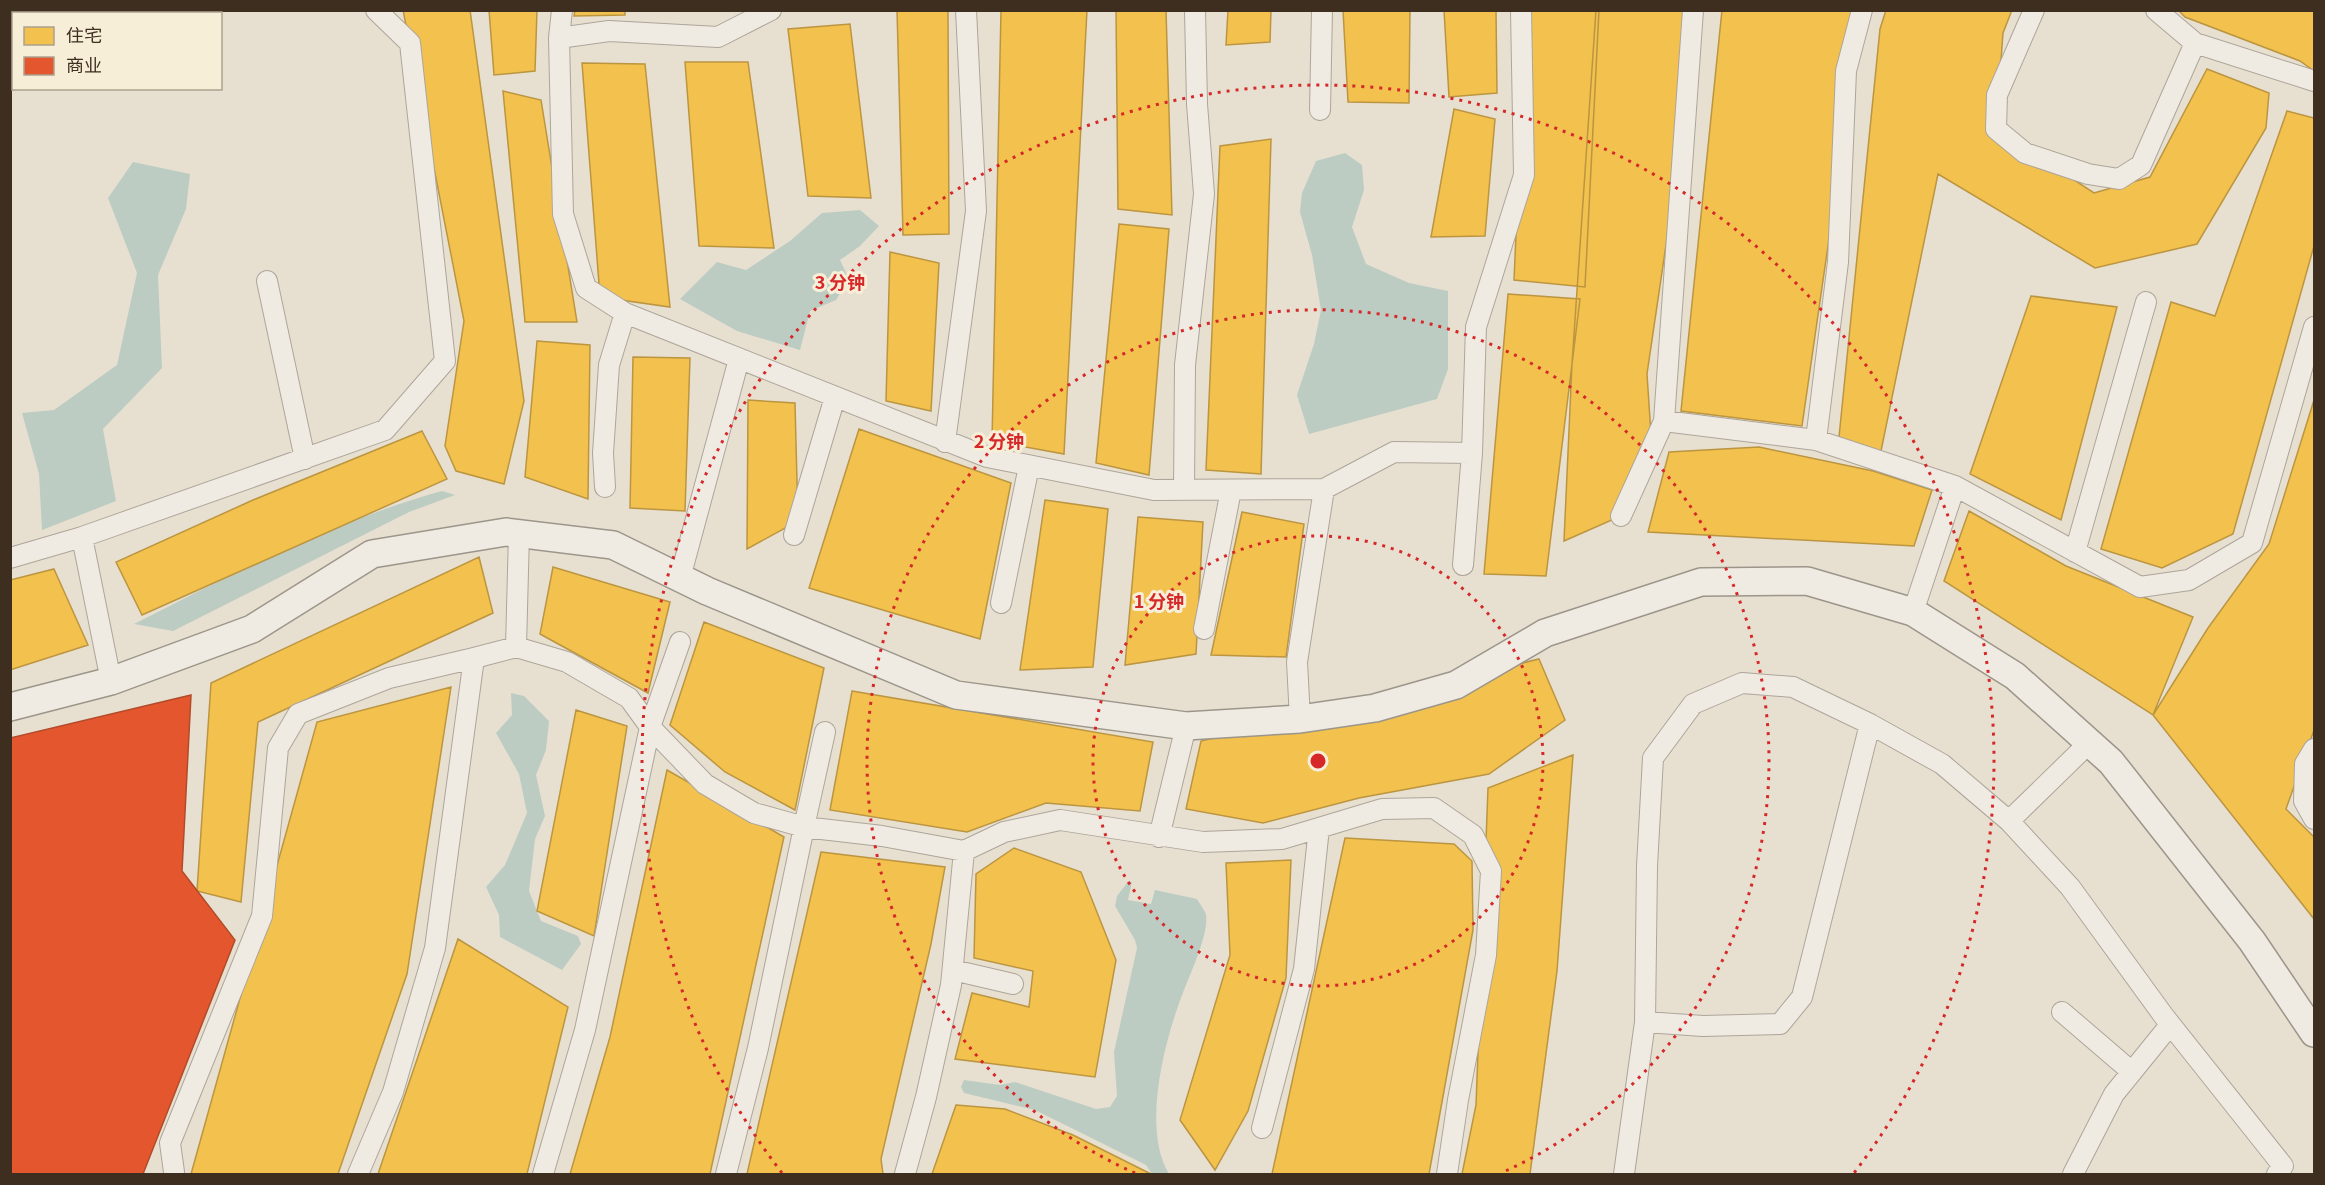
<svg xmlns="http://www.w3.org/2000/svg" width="2325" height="1185" font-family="Georgia,'Noto Sans SC',serif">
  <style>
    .water { fill: #bcccc2 }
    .homes { fill: #f2c14e; stroke: #bc9540; stroke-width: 1.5 }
    .shops { fill: #e4572e; stroke: #b24b2a; stroke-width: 1.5 }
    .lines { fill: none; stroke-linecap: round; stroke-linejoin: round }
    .street-casing { stroke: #ada599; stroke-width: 22 }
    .secondary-casing { stroke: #9c958a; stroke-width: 30 }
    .street { stroke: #efebe3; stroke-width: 20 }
    .secondary { stroke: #efebe3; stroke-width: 27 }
    .ring { fill: none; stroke: #d62828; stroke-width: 3; stroke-dasharray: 3 6 }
    .centre { fill: #d62828; stroke: #f7eed8; stroke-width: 3 }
    .ring-label { font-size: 18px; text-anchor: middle; font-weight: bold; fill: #d62828; stroke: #f7eed8; stroke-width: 6; stroke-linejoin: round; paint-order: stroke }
  </style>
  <rect width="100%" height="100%" fill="#e7e0d1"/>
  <!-- water -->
  <path class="water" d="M1345 153 1362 165 1364 190 1352 227 1366 264 1409 283 1448 291V369L1437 399 1309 434 1297 395 1314 344 1321 310 1312 255 1300 212 1302 193 1316 161Z
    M133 162 190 174 186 209 158 275 162 368 103 429 116 501 42 530 39 474 22 413 54 410 117 365 137 273 108 198Z
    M860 210 879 226 860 246 840 260 849 279 836 300 810 311 800 350 737 331 680 299 717 262 746 270 790 241 822 213Z
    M442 491 455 495 409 512 173 631 134 624C233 574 334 521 442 491Z
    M511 693 524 696 549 721 546 750 536 775 545 816 535 839 529 891 541 921 578 936 581 944 562 970 500 937 499 915 486 887 505 865 527 813 519 774 496 733 512 715Z
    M1132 882 1128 900 1151 904 1155 890 1197 899C1199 903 1205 910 1206 915 1209 933 1191 972 1184 990 1165 1038 1141 1128 1169 1174H1152L1146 1165 1035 1110 964 1093 961 1087 964 1080 1000 1085 1015 1082 1096 1109 1110 1107 1117 1096 1114 1052 1137 948 1135 940 1115 906 1117 896 1127 883Z"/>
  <!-- homes -->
  <path class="homes" d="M403 10H470L524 401 504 484 456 471 445 446 464 321Z
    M489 10H537L535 71 494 75Z
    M575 10H625V15L574 16Z
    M897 10H948L949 234 903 235Z
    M1001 10H1087L1064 454 992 441Z
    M1116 10H1166L1172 215 1118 209Z
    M1228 10H1271L1270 42 1226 45Z
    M1343 10H1410L1409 103 1348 102Z
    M1444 10H1496L1497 93 1449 97Z
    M1526 10H1599L1585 287 1514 280Z
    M1596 10H1685V116L1647 374 1652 449 1621 516 1564 541 1572 364Z
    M1722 10H1862L1802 426 1681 411Z
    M1886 10H2012L2003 33 1996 129 2094 193 2150 177 2207 69 2269 93 2266 128 2197 244 2095 268 1938 174 1881 451 1838 447 1880 29Z
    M2178 10H2314V71L2300 61 2185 17Z
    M850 24 871 198 808 196 788 29Z
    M685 62H748L774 248 699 246Z
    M582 63 645 64 670 307 600 297Z
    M503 91 541 100 577 322H525Z
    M1454 109 1495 119 1485 236 1431 237Z
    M2287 111 2314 118V246L2233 534 2162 568 2101 549 2171 302 2215 316Z
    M1271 139 1261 474 1206 470 1220 146Z
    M1119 224 1169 229 1149 475 1096 463Z
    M890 252 939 263 931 411 886 401Z
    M1508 294 1580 299 1546 576 1484 574Z
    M2031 296 2117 307 2061 520 1970 474Z
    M537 341 590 345 588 499 525 477Z
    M633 357 690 358 685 511 630 508Z
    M748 400 795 403 798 521 747 549Z
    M2314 400V730L2286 809 2314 837V919L2153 715 2208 628 2269 544Z
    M859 429 1011 483 980 639 809 588Z
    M422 431 447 479 142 615 116 562 253 500Z
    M1759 447 1873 471 1932 490 1914 546 1648 532 1669 452Z
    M1045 500 1108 509 1093 667 1020 670Z
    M1969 511 2066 566 2193 617 2153 715 1944 581Z
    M1242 512 1304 524 1286 657 1211 655Z
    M1138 517 1203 522 1196 654 1125 665Z
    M479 557 493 613 258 722 241 902 197 891 211 683Z
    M553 567 670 602 648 693 540 634Z
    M54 569 88 645 10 670V580Z
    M704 622 824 668 795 810 725 772 670 725Z
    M1539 659 1565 720 1489 774 1359 798 1263 823 1186 809 1201 741Z
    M451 687 407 974 338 1174H191L317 722Z
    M852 691 1153 742 1140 811 1046 803 967 832 830 810Z
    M576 710 627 726 594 936 537 911Z
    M1573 755 1557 971 1530 1174H1462L1476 1105 1488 788Z
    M667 770 784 837 710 1174H570L610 1037Z
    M1345 838 1454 844 1472 861 1473 930 1429 1174H1272Z
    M1014 848 1081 872 1116 960 1095 1077 955 1059 972 993 1029 1007 1033 971 974 958 976 874Z
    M821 852 945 867 931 944 881 1159 883 1174H747Z
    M1291 860 1286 978 1248 1111 1215 1170 1180 1120 1230 955 1226 863Z
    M458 939 568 1007 527 1174H378Z
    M956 1105 1005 1109 1073 1135 1151 1174H932Z"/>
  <!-- shops -->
  <path class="shops" d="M191 695 182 871 235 940 143 1174H10V738Z"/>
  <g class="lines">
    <!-- street casing -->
    <g class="street-casing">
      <path id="street" d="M562 10 559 38 563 214 586 288 625 313 987 457 1154 490 1324 489 1394 452 1472 453
        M2034 10 1997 95 1996 129 2025 153 2088 174 2119 179 2141 165 2195 43
        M2156 10 2195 43 2314 81
        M204 14 209 10
        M559 38 609 31 718 37 771 10
        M10 80 14 79
        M1320 110 1322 10
        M267 281 305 459
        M1664 421 1816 440 1955 486
        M1816 440 1838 262 1846 71 1862 10
        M945 442 976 211 966 10
        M605 487 603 453 609 365 625 313
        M1184 490 1185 365 1204 194 1197 104 1195 10
        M1621 516 1664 421 1693 10
        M794 535 835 397
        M82 537 111 681
        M2075 552 2146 302
        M10 558 82 537 385 430 445 361 410 43 376 10
        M1463 565 1472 453 1476 327 1524 175 1521 10
        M680 578 739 359
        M1001 603 1029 466
        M1913 612 1955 486 2140 587 2189 580 2252 543 2314 327
        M1204 629 1231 490
        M516 647 567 662 629 698 650 727 705 784 754 813 804 827 758 1048 726 1174
        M474 658 516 647 519 533
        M1300 719 1297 662 1324 489
        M1870 724 1802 997 1780 1024 1703 1026 1645 1022 1647 866 1653 758 1693 704 1742 683 1793 687 1870 724 1942 764 2009 821 2089 743
        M825 732 804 827 882 836 964 851 951 985 926 1097 905 1174
        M2314 749 2305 764 2304 801 2314 819
        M2009 821 2070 887 2163 1015 2283 1166 2277 1174
        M1159 837 1186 726
        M964 851 1004 832 1060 820 1203 842 1282 839 1382 809 1434 808 1473 835 1491 871 1486 955 1458 1100 1447 1174
        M953 970 1013 984
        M2062 1012 2132 1072
        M1262 1128 1304 969 1319 828
        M174 1172 170 1143 262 916 278 748 298 714 389 678 474 658 435 948 393 1092 358 1174
        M543 1174 585 1030 650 727 680 642
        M1624 1174 1645 1022
        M2073 1174 2114 1094 2170 1025"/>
    </g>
    <!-- secondary casing -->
    <g class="secondary-casing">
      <path id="secondary" d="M10 707 111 681 252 629 372 554 506 532 613 545 707 591 956 695 1186 726 1300 719 1375 708 1456 685 1545 633 1701 582 1807 581 1913 612 2015 676 2111 762 2252 941 2314 1033"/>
    </g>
    <!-- street -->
    <use href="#street" class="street"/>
    <!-- secondary -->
    <use href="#secondary" class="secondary"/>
  </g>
  <!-- distance rings -->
  <g class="ring">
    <circle cx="1318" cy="761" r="225"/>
    <path d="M1135 1173A451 451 0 1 1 1501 1173"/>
    <path d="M782 1173A676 676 0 1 1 1854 1173"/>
  </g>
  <circle cx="1318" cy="761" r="9" class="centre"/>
  <g class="ring-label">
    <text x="840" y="289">3 分钟</text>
    <text x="999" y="448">2 分钟</text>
    <text x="1159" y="608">1 分钟</text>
  </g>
  <!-- border -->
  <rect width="2325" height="1185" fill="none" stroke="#3d2e20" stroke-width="24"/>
  <!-- legend -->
  <rect x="12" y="12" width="210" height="78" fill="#f7eed8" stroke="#ada18e" stroke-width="1.5"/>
  <rect x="24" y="27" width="30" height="18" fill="#f2c14e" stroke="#ada18e" stroke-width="1.5"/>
  <text x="66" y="42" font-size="18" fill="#3d2e20">住宅</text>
  <rect x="24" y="57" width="30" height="18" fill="#e4572e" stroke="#ada18e" stroke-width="1.5"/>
  <text x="66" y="72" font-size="18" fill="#3d2e20">商业</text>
</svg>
